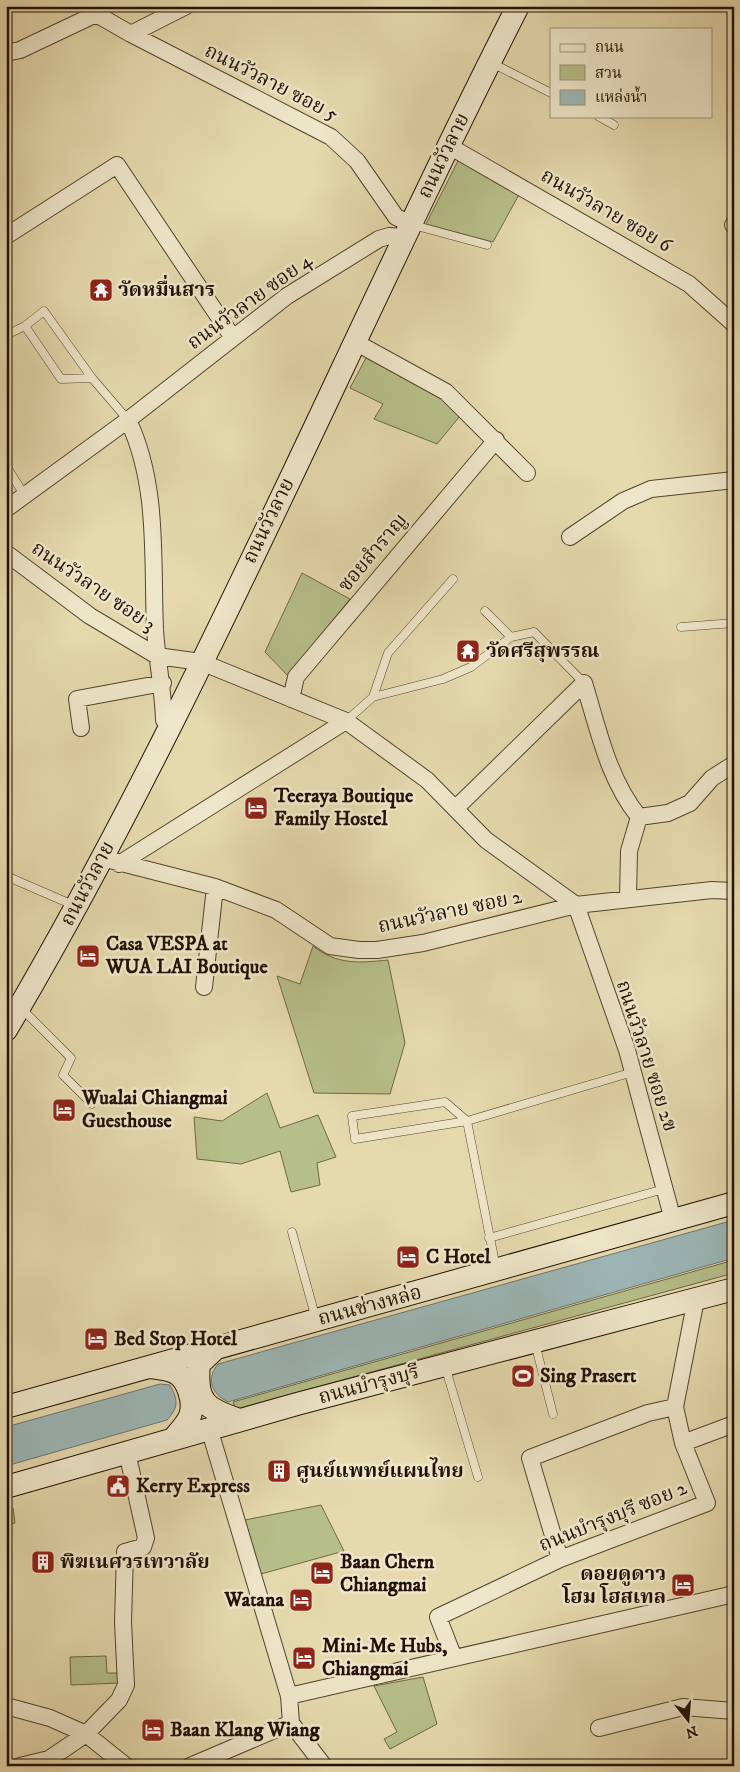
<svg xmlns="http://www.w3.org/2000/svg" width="740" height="1772" font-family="'IM FELL DW Pica','Noto Serif Thai',serif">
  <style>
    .green { fill: #b6bf89; stroke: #6d6846 }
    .water { fill: #9cb7b7; stroke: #6c756f }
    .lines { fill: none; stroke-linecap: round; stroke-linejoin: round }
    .lane-casing { stroke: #54432d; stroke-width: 9 }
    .street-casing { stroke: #54432d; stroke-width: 18 }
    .secondary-casing { stroke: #241102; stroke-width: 24 }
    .lane { stroke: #eee6ca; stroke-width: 8 }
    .street { stroke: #eee6ca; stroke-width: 16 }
    .secondary { stroke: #eee6ca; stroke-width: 22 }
    .labels { text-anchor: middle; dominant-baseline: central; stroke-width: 5; stroke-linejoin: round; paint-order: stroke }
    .street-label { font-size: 20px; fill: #241102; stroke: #eee6ca }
    .poi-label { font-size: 20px; font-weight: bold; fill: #241102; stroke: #eee6ca; text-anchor: start }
  </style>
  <rect width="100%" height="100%" fill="#e5d9ad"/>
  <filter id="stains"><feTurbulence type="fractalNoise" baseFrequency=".004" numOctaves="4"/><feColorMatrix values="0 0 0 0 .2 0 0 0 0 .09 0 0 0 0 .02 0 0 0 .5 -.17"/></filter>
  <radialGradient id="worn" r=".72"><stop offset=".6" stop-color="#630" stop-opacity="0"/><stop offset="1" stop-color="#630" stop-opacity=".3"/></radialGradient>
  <!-- green -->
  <path class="green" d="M460 157 521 191 493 242 426 224Z
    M367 356 438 395 460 416 437 444 374 419 383 404 350 388Z
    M302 573 350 599 288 676 265 652Z
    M313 946C337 965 359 963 388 960L405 1043 390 1094 314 1093 277 976 300 984Z
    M267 1093 280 1128 318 1115 336 1157 317 1163 320 1185 291 1192 280 1151 241 1164 197 1159 194 1117 222 1121Z
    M734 1260V1273L236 1409 233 1402Z
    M321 1505 344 1551 261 1574 245 1520Z
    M13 1508 15 1523 6 1525V1509Z
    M106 1656 107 1673H120V1683L71 1685 70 1657Z
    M423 1677 437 1724 390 1749 384 1739 397 1732 374 1686Z"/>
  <!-- water -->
  <path class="water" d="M734 1220V1258L228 1402C211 1393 206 1379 218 1364Z
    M160 1384 170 1385C178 1400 179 1407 167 1420L6 1466V1427Z"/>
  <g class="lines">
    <!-- lane casing -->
    <g class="lane-casing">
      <path id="lane" d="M492 63 551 93
        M598 116 614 125
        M413 225 487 245
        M25 326 44 311 92 378 128 420
        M6 335 25 326 61 379 92 378
        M6 466 25 496
        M485 611 511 637
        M681 627 734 623
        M373 697 388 653 453 579
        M346 721 373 697 443 679 471 667 511 637 534 632 584 683
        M6 876 73 905
        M21 1008 71 1058 63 1075 92 1104
        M445 1102 467 1121 355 1139 352 1116Z
        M292 1232 316 1319
        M489 1238 664 1189
        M496 1268 467 1121 633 1072
        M535 1343 553 1414
        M445 1366 478 1477"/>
    </g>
    <!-- street casing -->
    <g class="street-casing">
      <path id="street" d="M88 6 96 14 131 34 331 137 357 161 396 217 411 224
        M131 34 186 6
        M6 53 20 50 96 14
        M449 146 689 284 734 324
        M733 225 734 224
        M6 236 117 165 233 338
        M355 342 446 392 527 473
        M128 420C159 485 152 560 155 630 157 660 163 689 164 720L172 724
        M6 509 128 420 287 296 379 239 389 236 405 237
        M570 537 623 501 651 489 734 480
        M6 553 90 616 157 656 201 662 346 721 427 780 486 840 576 905 627 1050 673 1220
        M291 699 296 677 496 440
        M81 728 77 699 163 683
        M456 808 584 683C598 728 608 779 639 817
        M639 817 668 813 690 803 712 778 734 764
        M102 858 215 887 276 910 330 946 359 950H377L423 943 576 905 712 890 734 891
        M119 864 346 721
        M628 898 629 851 639 817
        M204 987 215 887
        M209 1428 289 1696 291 1723
        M683 1443 734 1424
        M560 1559 530 1458 648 1413 675 1407
        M454 1658 438 1617 560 1559 707 1503 683 1443 675 1407 696 1299
        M289 1696 734 1594
        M6 1706 50 1718 86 1734 126 1766
        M291 1723 324 1766
        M599 1728 683 1707 734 1711
        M20 1766 49 1759 86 1734 119 1700 126 1685 123 1622 125 1552 143 1547 146 1538 127 1452
        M190 1766 291 1723"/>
    </g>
    <!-- secondary casing -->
    <g class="secondary-casing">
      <path id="secondary" d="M6 1030C200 701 345 346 518 6
        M214 1350 199 1364C195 1403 206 1408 239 1420
        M151 1367C158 1368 167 1369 174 1372 188 1378 195 1403 190 1416 187 1424 179 1432 174 1438
        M6 1407 734 1203
        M6 1487 297 1404 734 1289"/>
    </g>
    <!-- lane -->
    <use href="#lane" class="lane"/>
    <!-- street -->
    <use href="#street" class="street"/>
    <!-- secondary -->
    <use href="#secondary" class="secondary"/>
  </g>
  <!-- icons -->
  <defs>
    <g id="temple-square" transform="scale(1.25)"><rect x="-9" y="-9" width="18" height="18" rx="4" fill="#8f2418" stroke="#eee6ca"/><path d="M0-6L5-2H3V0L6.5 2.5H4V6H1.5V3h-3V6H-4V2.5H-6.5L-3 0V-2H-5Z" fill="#fff"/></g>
    <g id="hotel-square" transform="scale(1.25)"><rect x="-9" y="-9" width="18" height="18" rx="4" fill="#8f2418" stroke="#eee6ca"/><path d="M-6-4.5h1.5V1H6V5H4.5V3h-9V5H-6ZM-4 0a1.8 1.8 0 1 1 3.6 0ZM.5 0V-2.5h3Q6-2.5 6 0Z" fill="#fff"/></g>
    <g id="stadium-square" transform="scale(1.25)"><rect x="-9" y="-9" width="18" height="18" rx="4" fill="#8f2418" stroke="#eee6ca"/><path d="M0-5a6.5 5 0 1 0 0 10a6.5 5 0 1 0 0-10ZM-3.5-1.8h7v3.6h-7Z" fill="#fff"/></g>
    <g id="building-square" transform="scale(1.25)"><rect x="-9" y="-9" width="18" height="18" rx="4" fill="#8f2418" stroke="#eee6ca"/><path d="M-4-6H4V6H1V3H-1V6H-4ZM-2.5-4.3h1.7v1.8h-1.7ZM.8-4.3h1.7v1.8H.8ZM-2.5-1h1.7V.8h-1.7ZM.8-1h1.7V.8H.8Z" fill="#fff"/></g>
    <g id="civic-square" transform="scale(1.25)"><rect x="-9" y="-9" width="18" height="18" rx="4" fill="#8f2418" stroke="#eee6ca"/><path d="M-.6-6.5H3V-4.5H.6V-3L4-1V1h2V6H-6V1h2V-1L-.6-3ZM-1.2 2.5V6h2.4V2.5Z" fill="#fff"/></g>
  </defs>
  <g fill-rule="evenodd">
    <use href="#temple-square" x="101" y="290"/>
    <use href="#temple-square" x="468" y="651"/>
    <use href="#hotel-square" x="256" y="808"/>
    <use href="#hotel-square" x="88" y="956"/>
    <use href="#hotel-square" x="64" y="1110"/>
    <use href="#hotel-square" x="408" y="1257"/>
    <use href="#hotel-square" x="96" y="1339"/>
    <use href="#stadium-square" x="523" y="1376"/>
    <use href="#building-square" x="279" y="1471"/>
    <use href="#civic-square" x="118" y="1486"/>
    <use href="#building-square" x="43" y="1562"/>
    <use href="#hotel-square" x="322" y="1573"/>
    <use href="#hotel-square" x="683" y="1585"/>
    <use href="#hotel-square" x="301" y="1600"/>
    <use href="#hotel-square" x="304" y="1658"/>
    <use href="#hotel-square" x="153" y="1730"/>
  </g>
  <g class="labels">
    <!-- street labels -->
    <g class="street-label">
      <text transform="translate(271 83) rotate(27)">ถนนวัวลาย ซอย 5</text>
      <text transform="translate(444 156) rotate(-64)">ถนนวัวลาย</text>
      <text transform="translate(606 211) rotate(30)">ถนนวัวลาย ซอย 6</text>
      <text transform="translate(250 302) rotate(-36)">ถนนวัวลาย ซอย 4</text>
      <text transform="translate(269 521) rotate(-64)">ถนนวัวลาย</text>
      <text transform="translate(373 553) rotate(-50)">ซอยสำราญ</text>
      <text transform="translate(93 587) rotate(34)">ถนนวัวลาย ซอย 3</text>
      <text transform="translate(88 884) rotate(-62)">ถนนวัวลาย</text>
      <text transform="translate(450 912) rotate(-12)">ถนนวัวลาย ซอย 2</text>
      <text transform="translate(646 1056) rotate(72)">ถนนวัวลาย ซอย 2ข</text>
      <text transform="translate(370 1306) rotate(-15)">ถนนช่างหล่อ</text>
      <text transform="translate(369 1385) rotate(-15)">ถนนบำรุงบุรี</text>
      <text transform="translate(613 1517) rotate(-22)">ถนนบำรุงบุรี ซอย 2</text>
    </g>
    <!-- poi labels -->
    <g class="poi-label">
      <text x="118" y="290">วัดหมื่นสาร</text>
      <text x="486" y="651">วัดศรีสุพรรณ</text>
      <text x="274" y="796">Teeraya Boutique<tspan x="274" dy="23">Family Hostel</tspan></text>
      <text x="106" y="944">Casa VESPA at<tspan x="106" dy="23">WUA LAI Boutique</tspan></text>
      <text x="82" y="1098">Wualai Chiangmai<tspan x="82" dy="23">Guesthouse</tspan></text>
      <text x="426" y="1257">C Hotel</text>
      <text x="114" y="1339">Bed Stop Hotel</text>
      <text x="540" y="1376">Sing Prasert</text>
      <text x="296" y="1471">ศูนย์แพทย์แผนไทย</text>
      <text x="136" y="1486">Kerry Express</text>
      <text x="60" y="1562">พิฆเนศวรเทวาลัย</text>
      <text x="340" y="1562">Baan Chern<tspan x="340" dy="23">Chiangmai</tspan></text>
      <text x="666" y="1574" text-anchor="end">ดอยดูดาว<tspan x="666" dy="23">โฮม โฮสเทล</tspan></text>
      <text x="284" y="1600" text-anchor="end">Watana</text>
      <text x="322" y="1646">Mini-Me Hubs,<tspan x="322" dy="23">Chiangmai</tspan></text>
      <text x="170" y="1730">Baan Klang Wiang</text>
    </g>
  </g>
  <!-- margin -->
  <rect width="740" height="1772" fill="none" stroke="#e5d9ad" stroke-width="25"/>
  <rect x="8" y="8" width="725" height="1757" fill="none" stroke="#241102" stroke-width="2.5"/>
  <rect x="12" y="12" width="715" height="1747" fill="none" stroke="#241102"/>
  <!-- legend -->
  <rect x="550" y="28" width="162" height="90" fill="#eee6ca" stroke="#9d917a"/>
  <rect x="560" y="44" width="25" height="8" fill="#eee6ca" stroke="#9d917a"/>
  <text x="595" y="52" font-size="15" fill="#241102">ถนน</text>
  <rect x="560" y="65" width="25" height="15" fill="#b6bf89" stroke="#9d917a"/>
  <text x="595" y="78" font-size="15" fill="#241102">สวน</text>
  <rect x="560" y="90" width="25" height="15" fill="#9cb7b7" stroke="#9d917a"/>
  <text x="595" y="102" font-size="15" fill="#241102">แหล่งน้ำ</text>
  <!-- north arrow -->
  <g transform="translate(688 1720) rotate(163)" stroke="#eee6ca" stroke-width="4" paint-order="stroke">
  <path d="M0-4L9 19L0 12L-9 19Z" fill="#241102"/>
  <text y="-8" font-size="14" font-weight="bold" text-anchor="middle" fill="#241102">N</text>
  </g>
  <rect width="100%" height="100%" filter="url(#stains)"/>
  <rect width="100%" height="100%" fill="url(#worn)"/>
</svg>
